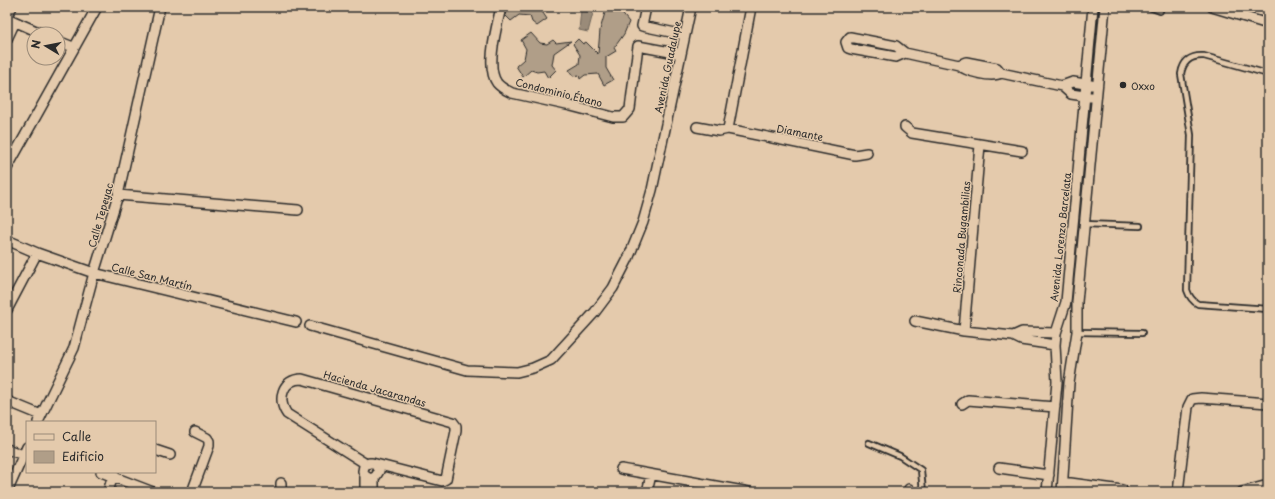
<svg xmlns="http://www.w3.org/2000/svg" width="1275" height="499" font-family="'Playpen Sans',sans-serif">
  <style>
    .water { fill: #9a8b79; stroke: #6e655a }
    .building { fill: #b09e88; stroke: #2b2b2b }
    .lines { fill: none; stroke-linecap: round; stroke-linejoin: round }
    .service-casing { stroke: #2b2b2b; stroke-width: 8 }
    .minor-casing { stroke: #2b2b2b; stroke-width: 12 }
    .service { stroke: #e4caac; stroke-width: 4.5 }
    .minor { stroke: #e4caac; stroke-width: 9 }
    .poi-dot { fill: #2b2b2b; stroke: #e4caac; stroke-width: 1.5 }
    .labels { text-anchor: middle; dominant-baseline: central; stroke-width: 3; stroke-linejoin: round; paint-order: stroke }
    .street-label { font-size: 10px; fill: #2b2b2b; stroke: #e4caac }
    .poi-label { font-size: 10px; fill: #2b2b2b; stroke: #e4caac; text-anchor: start }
  </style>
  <rect width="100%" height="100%" fill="#e4caac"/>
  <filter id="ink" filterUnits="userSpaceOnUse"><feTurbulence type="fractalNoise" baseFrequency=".025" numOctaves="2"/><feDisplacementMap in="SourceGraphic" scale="8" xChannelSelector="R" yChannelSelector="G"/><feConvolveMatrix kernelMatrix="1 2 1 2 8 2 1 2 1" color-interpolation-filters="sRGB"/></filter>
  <g filter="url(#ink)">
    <!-- water -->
    <path class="water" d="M581 10 593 13 588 32 579 30Z"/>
    <!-- building -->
    <path class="building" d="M508 7H541V10L547 19 537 26 532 22 530 16 519 15 511 21 505 15Z
      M606 9 620 11 629 22 624 34 614 48 616 51 606 57V68L613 80 604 85 598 74 585 75 580 79 579 75 573 76 569 70 579 64 580 55 573 44 578 39 583 44 586 42 598 54 600 30Z
      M531 33 540 43 547 44 553 40 556 43 571 41 554 53 552 65 556 70 548 78 544 71 537 72 531 70 523 77 516 66 524 59 526 49 521 40Z"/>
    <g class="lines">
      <!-- service casing -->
      <g class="service-casing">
        <path id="service" d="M1149 7 1160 11 1161 7
          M1268 74 1204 56C1191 55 1183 61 1181 74L1191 135 1187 290C1189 296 1192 301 1198 304L1268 309
          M1084 224 1140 226
          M1077 332 1142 333
          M869 443 900 456 921 470 923 492"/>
      </g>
      <!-- minor casing -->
      <g class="minor-casing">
        <path id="minor" d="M501 7C497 26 485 67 497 83 501 88 506 90 512 93L571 106 613 117H623L630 109 638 46 681 54
          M646 7 642 26 685 35
          M1212 7 1268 24
          M1265 7 1268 8
          M7 15 12 7
          M7 18 43 34
          M7 39 15 22
          M58 41 73 47
          M905 53 896 57 851 49 848 48 846 42 850 37 896 46 905 53 959 65C967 72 992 78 1001 73L1062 86 1071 94 1091 97
          M959 65 966 62 997 68 1001 73
          M1062 86 1073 82 1091 85
          M697 127 719 131 728 129 855 155 867 153
          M905 127 912 133 1022 151
          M728 129 751 7
          M7 168 97 7
          M118 195 298 210
          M7 240 37 253 94 273 296 322
          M7 310 37 253
          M915 321 964 331 1013 336 1021 340 1055 345
          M310 326 467 370 517 372 533 368 551 360 595 312 613 288 628 259 643 222 652 190 691 7
          M964 331 980 145
          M1013 336 1022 332 1056 333
          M7 401 41 415
          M962 404 968 400 1055 407
          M38 422 74 348 94 273 118 195 160 7
          M7 449 23 455
          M155 450 170 455
          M366 464 287 414C277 400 282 379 302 379L453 422 456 426V431L446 479 442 481 372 463H369L364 466 363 471 365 476 371 479 376 476 379 471 375 464
          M999 468 1049 475
          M621 469 749 492
          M101 472 153 492
          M365 476V492
          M1063 482 1122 490
          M281 483V492
          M7 492 27 447
          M108 492 114 472
          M192 492 209 446V441L207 438 195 432
          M374 492V478
          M647 492 651 475
          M909 492V489
          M1047 492 1057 382 1055 345 1056 333 1066 302 1093 7
          M1062 492 1069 383 1077 332V302L1105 7
          M1178 492 1188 407 1192 399 1201 398 1268 403
          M1242 492 1268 485"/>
      </g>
      <!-- service -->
      <use href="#service" class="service"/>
      <!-- minor -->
      <use href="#minor" class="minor"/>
    </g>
  </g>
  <!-- markers -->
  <circle class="poi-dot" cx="1123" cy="85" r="4"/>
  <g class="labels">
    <!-- street labels -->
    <g class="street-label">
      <text transform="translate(667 67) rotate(-78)">Avenida Guadalupe</text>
      <text transform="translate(559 92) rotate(14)">Condominio Ébano</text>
      <text transform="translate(800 132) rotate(11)">Diamante</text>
      <text transform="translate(100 215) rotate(-74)">Calle Tepeyac</text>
      <text transform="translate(961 237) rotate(-85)">Rinconada Bugambilias</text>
      <text transform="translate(1060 237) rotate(-84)">Avenida Lorenzo Barcelata</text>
      <text transform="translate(152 276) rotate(14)">Calle San Martín</text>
      <text transform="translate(375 388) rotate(16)">Hacienda Jacarandas</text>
    </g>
    <!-- poi labels -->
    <g class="poi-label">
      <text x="1131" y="85">Oxxo</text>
    </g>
  </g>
  <!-- margin -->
  <rect width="1275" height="499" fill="none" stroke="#e4caac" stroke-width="24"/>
  <rect x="12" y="12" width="1251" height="475" fill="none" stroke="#2b2b2b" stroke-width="1.5" filter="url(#ink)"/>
  <!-- legend -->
  <rect x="26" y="421" width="130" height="52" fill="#e4caac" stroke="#9a8a78"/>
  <rect x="34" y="434" width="20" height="6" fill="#e4caac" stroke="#9a8a78"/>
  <text x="62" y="441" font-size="12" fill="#2b2b2b">Calle</text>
  <rect x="34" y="451" width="20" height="12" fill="#b09e88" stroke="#9a8a78"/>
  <text x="62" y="461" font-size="12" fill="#2b2b2b">Edificio</text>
  <!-- north arrow -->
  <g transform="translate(46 46) rotate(280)"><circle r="19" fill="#e4caac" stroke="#9a8a78"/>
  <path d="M0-3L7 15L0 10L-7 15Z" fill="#2b2b2b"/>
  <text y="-6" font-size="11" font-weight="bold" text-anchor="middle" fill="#2b2b2b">N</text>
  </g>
</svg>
